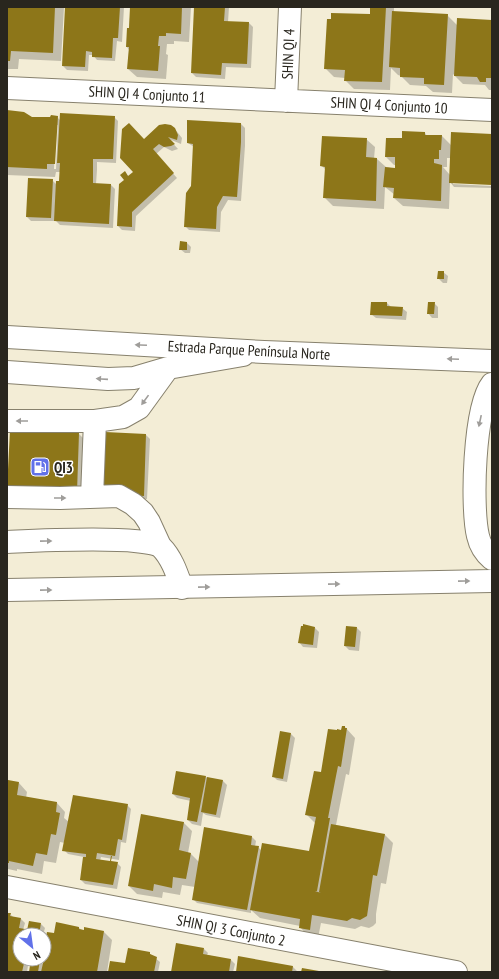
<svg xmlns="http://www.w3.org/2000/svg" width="499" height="979" font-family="'PT Sans Narrow',sans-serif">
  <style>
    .shadow { fill: #0003; fill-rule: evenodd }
    .building { fill: #8d7619 }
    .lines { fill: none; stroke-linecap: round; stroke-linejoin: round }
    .minor-casing { stroke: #87816d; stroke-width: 24 }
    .major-casing { stroke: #87816d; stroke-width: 24 }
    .minor { stroke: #fff; stroke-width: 22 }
    .major { stroke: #fff; stroke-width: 22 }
    .oneway { fill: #9f9d9a }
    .labels { text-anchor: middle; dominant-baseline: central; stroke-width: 3; stroke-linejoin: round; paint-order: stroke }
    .street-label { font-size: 15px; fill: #29261e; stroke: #fff }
    .poi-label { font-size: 15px; font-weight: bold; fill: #29261e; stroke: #fff; text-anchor: start }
  </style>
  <rect width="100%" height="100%" fill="#f3edd6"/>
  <!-- shadow -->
  <path class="shadow" d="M7 7H64L61 61 19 59 18 69H7Z
    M66 7H124L122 42 117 41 115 61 97 60 93 55H89L88 71 67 70 63 66Z
    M131 7H191L189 42 174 41V44H167L166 54 168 55 166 79 137 77 128 69 129 50 127 47Z
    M195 7H229L228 22 249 23 253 27 251 68 226 67 225 79 196 77 192 73Z
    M371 7H394V12L447 15 457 25 492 21V90H489L485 85 463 84 453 74 452 93 433 92 426 86 410 85 401 76 398 75 391 68 390 90 354 89 345 80V78L334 77 326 69 371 15Z
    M7 111 31 118 57 117 60 120 114 117 118 121 116 163 97 162V170L96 184 111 185 115 189 113 228 60 225 56 221H31L27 217 52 180 57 185 60 182 61 172H56L55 177 7 175ZM56 125H58L56 169H54Z
    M241 124 245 128V146L241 201 228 200 221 212 220 232 189 230 185 226 192 186 194 147 188 143Z
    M174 128 182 138 181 144 169 139 178 149 172 151 164 147 156 154 177 178 136 216 135 231 122 230 118 226 125 180V172L129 177 134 172 144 140Z
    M403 132 425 133 427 136H442L452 146 492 135V184L453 182V184L492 186V188L454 187 450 182 449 209 403 206 394 198 395 195 385 187 384 209 333 206 325 198 326 170 322 166 366 139 375 147 374 159H377L386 167 396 169V165H394L386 157 403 139ZM447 158H451L450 175 443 167H447Z
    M187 243 191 247 190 253H185L180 249Z
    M443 272 448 276 447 283H443L438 278Z
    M387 303 391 307 402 308 407 312 406 320 376 318 371 314Z
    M434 303 438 307V318H432L428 313Z
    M106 433 146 435 150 439 147 499 108 497Z
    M79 434 83 438 81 496 12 493Z
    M315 628 319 632 317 648 303 647 299 642Z
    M357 628 361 632 359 651 349 650 345 646Z
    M345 727 355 738 349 775 346 774 336 825 385 835 393 843 386 884 381 883 376 914V923L373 926 369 928 361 926 355 929 321 923 318 938 308 936 300 927V926L260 918 251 910V913L197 903 193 899 195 887 182 885 180 895 163 892 162 898 137 894 129 886 183 822 192 831 188 853 191 854 199 862 252 837 256 841 255 847H258L262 851 310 852 315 823 306 814 322 774Z
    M281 732 291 734 295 738 287 782 277 780 273 776Z
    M205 777 223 781 227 785 220 818 206 815 203 813 201 826 192 824 188 820 191 801 177 798 173 794Z
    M9 781 19 783 27 792 26 798 57 803 65 812 64 818 69 822 127 805 131 809 126 843 121 842 119 860 101 857 100 861 117 863 121 867 117 889 85 884 81 880 84 857 68 854 64 850 65 843 60 842 56 863 44 861 42 874 17 869V871L8 869 7 868V793Z
    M7 914H10L14 918 21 919 25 923 23 930 27 933 41 924 45 928 43 935H20V959H29L27 972H7Z
    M79 928 82 930 104 932 112 940 107 972H30L32 959 40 960 43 964 44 950 55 934Z
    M204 949 208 953 207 955 231 960 235 964 233 972H172Z
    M149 953 160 962 158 972H109Z
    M239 957 293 967 298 972H237Z"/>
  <!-- building -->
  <path class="building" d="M7 7H55L53 53 11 51 10 61H7Z
    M65 7H120L118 38H113L112 58 92 57V52L86 51 85 67 62 66Z
    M130 7H182L181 34 166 33V36H159L158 46H160L158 71 127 69 129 47H126L127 28H129Z
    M194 7H225L224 21 249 22 247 64 222 63 221 75 191 73Z
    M370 7H386L382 82 344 81 345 70 324 69 327 19H331V13L370 14Z
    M392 11 448 14 444 85 424 84V78L400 77V68L389 67Z
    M457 18 492 20V78H486V82H480L477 77 454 76Z
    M7 110 24 112 32 117H50L51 115 58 116 55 164H47V169L7 167Z
    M60 113 115 116 113 159H93V183L111 184 109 224 54 221 56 181H59L60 163H57Z
    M187 120 241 123V142L237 197 223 196 217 207 216 229 184 227 186 193 191 186 193 144 187 143Z
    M129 123 144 139 159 125 165 124 171 125 175 128 178 135 177 140 168 137 175 144 171 146 164 147 159 144 153 149 174 173 132 212V227L117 226 119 184 124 180 120 175 125 171 128 176 133 172 120 158 122 129Z
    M402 131 425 132V135H442L441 150H439V159H434V163L442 165 441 201 393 198 394 188 383 187 385 167 395 168V157H385L386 138H402Z
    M451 132 492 134V185L449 183Z
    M322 136 367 138 366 157 377 158 376 201 323 198 325 167 320 166Z
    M28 178 53 179 51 218 26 217Z
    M180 241 187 242V250H179Z
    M438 271H444V279H437Z
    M371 302H387V306L403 307 402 316 370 315Z
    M428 302H435L434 314H427Z
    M10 430 71 432V431L79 433 77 492 7 489Z
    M105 432 146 434 144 496 102 493Z
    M303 624 315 627 313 645 298 643 301 626H303Z
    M346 626 357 627 355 647 344 646Z
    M342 726H345V728H347L341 767 338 766 336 776 328 818H330L317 891H315L321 893 319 892 331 824 385 834 377 876 373 875 367 916 360 920 352 918 347 921 312 915 310 930 299 928 300 919 250 910 262 843 309 851 316 817 305 815 314 771 321 772 328 729 337 730V729L341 730Z
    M280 731 291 733 283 779 272 777Z
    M176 771 206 776 197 822 187 820 190 798 172 794Z
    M207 777 223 780 216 815 201 812Z
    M8 780 19 782 17 795 57 802 56 812 60 813 56 835 51 834 47 855 36 853 33 866 9 861V863H7V787Z
    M73 795 128 804 122 840 118 839 115 856 97 853 96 859 110 861 111 856H112L111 861 118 862 113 885 80 880 83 857H86V854L62 851Z
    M141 814 184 822 179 850 191 853 186 879 173 877 172 888 154 884 153 891 128 886Z
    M204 827 252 836 251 845 259 846 247 910 192 900Z
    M7 913H11L10 916 21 918 19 928 25 929 24 935H20V959H25L22 972H7Z
    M29 921 41 923 39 935H26Z
    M56 922 79 927V929L84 930V927L104 931 97 972H41L44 959V945L47 932 54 933Z
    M176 943 204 948 203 954 231 959 229 972H171Z
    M128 948 150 952V954L157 957 154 972H108L110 961 125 963Z
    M238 956 293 966 292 972H236Z
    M31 959 40 960 38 972H29Z
    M302 968 319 971 318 972H301Z"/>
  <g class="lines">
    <!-- minor casing -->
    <g class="minor-casing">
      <path id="minor" d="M7 88 492 110
        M286 101 290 7
        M7 372 108 379 134 378 168 368 243 355
        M7 421H95L123 417 139 408 168 368
        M7 497 60 498 119 496 133 504 143 513 149 522 160 546
        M92 497 95 421
        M7 542C30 541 149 535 161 547 172 558 177 574 182 588
        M7 887 456 972"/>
    </g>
    <!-- major casing -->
    <g class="major-casing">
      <path id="major" d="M7 337 264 352 492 361
        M492 384C474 407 471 507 478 536 480 545 485 553 492 559
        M7 590 492 581"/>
    </g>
    <!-- minor -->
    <use href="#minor" class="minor"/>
    <!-- major -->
    <use href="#major" class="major"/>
  </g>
  <!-- one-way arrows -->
  <defs><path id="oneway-solid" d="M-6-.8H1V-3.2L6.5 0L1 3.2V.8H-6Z"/></defs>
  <g class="oneway">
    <use href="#oneway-solid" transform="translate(141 345) rotate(-177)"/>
    <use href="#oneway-solid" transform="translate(453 359) rotate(-178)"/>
    <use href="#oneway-solid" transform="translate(102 379) rotate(-176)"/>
    <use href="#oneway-solid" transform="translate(145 400) rotate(126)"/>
    <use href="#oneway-solid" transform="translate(22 421) rotate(180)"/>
    <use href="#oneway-solid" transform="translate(480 421) rotate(102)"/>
    <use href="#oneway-solid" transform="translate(60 498)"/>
    <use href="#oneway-solid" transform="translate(46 541) rotate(-1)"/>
    <use href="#oneway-solid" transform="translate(464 581) rotate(-1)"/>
    <use href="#oneway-solid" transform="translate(334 584) rotate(-1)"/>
    <use href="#oneway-solid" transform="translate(204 587) rotate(-1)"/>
    <use href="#oneway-solid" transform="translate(46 590) rotate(-1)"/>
  </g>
  <!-- icons -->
  <defs>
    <g id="fuel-square" transform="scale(1)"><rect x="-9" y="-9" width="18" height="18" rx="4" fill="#6171e9" stroke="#fff"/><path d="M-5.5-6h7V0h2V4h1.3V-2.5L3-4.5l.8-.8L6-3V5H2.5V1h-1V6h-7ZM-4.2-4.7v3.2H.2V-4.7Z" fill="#fff"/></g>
  </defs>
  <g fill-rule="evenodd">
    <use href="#fuel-square" x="40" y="467"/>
  </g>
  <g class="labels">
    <!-- street labels -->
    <g class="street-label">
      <text transform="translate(288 54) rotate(-88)">SHIN QI 4</text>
      <text transform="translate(147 94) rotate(3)">SHIN QI 4 Conjunto 11</text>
      <text transform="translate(389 105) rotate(3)">SHIN QI 4 Conjunto 10</text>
      <text transform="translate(249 350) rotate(3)">Estrada Parque Península Norte</text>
      <text transform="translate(231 930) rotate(11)">SHIN QI 3 Conjunto 2</text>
    </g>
    <!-- poi labels -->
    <g class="poi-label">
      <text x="54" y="467">QI3</text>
    </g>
  </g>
  <!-- border -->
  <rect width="499" height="979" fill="none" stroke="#29261e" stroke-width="16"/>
  <!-- north arrow -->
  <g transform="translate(32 947) rotate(151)"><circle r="19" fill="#ffffff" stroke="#a9a8a5"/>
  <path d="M0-3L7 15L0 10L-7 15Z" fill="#6171e9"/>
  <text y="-6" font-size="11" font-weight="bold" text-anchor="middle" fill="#29261e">N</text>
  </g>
</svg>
